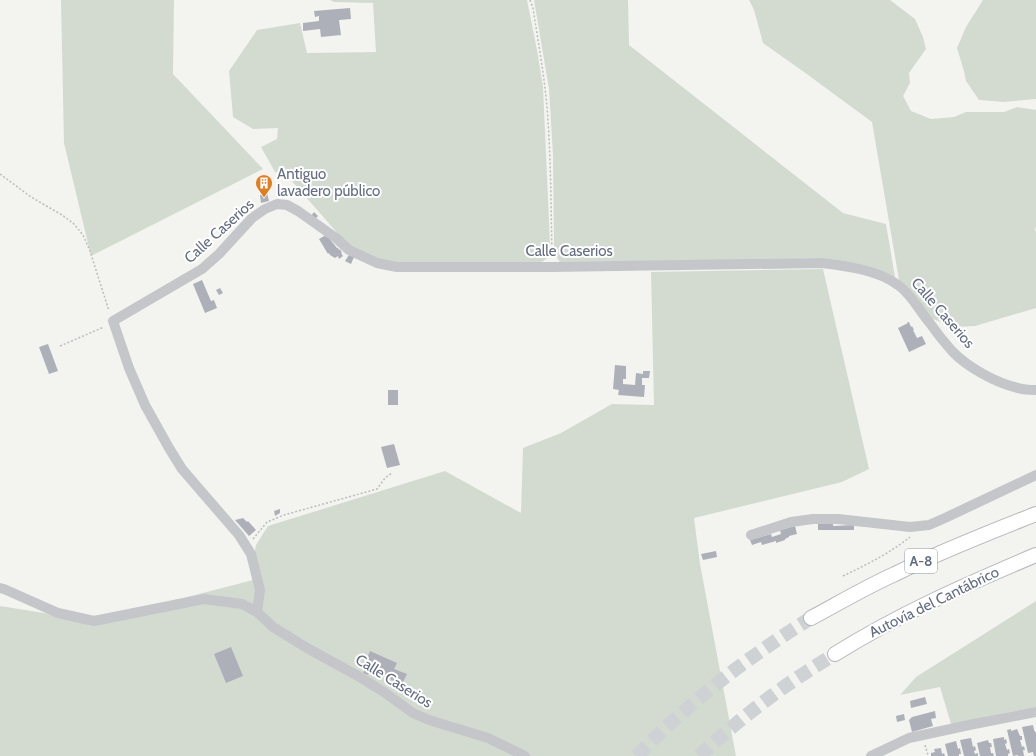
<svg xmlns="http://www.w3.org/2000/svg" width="1036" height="756" font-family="Cabin,sans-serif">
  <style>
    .green { fill: #d3dbd1 }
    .building { fill: #adb0b8 }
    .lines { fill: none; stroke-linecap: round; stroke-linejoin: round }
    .highway-tunnel { stroke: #cfd2d4; stroke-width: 14; stroke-dasharray: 14 7; stroke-linecap: butt }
    .highway-casing { stroke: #b6b7bb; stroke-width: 16 }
    .path { stroke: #bbbcbf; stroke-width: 1.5; stroke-dasharray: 2 2; stroke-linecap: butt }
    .minor { stroke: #c4c6ca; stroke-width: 10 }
    .highway { stroke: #fff; stroke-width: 14 }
    .labels { text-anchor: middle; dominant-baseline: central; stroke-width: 4; stroke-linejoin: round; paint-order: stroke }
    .shield { fill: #fff; stroke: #9298a6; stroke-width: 1 }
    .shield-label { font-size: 14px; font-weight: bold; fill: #646c80 }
    .poi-label { font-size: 15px; fill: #646c80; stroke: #fff; text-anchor: start }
    .street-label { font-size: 15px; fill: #646c80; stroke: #fff }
  </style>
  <rect width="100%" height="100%" fill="#f3f4f0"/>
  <!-- green -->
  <path class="green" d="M61 0H174L173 74 263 169 91 256 64 143Z
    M330 0H527L537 50 543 87 550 244C548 259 548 261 533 264H395L368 256 346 243 284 172H275L261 147 277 139 278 128 253 129 233 117 229 71 257 30 300 23 307 53 376 52 373 3 334 2Z
    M534 0H628L629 45 843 213 886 224 895 277 853 264 819 258 733 261 560 262 556 256 554 249 553 155 549 89Z
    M749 0H890L915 19 923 37 926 49 909 73 910 83 903 96 911 111 931 119 954 117 966 112H1004L1017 107 1036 110V226L1035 231H1036V308L975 326 955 327 930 318 899 280 872 122 804 72 763 43 754 10Z
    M983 0H1036V99L1003 102 979 100 966 81 964 71 957 48 966 27Z
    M823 269 869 469 842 482 694 518 700 564 736 756H0V606L94 621 261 578 254 555 256 545 268 526 445 471 521 513 523 448 561 433 612 404 654 405 651 272Z
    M1036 601V707L951 724 940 687 900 695 916 677Z"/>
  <!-- building -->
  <path class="building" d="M350 8 351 19 339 20 341 35 321 37 320 29 303 31V23L319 21V16L315 17 314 11Z
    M267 193 269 201 261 203 260 195Z
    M314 212 318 216 315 219 311 216Z
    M324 236 328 237 337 248H338L339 250 340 249 342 253H341L343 256 339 259 338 256 335 258 330 255 329 253 328 254 319 239Z
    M349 255 354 257 351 264 345 261Z
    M202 280 211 301 214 300 217 308 205 313 193 284Z
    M220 288 223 293 219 295 216 290Z
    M907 322H909L911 327 912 326 914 330H913L917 338 922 336 926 344 909 352 898 328 908 323Z
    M48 344 58 371 49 374 39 347Z
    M615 365 626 366V379H623V384L635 385 636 373 643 374V371H650L649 378H642V385H645L644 397 618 395 619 390 613 389Z
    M388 390H398V405H388Z
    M394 444 400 465 387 468 381 447Z
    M280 509V513L275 516 274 511Z
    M243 518 247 522 248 521 256 530 249 536 235 520Z
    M818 523H833V526L854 525V530H818Z
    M795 526 797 534 789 536V537L785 539V540L776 543V541L762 545 761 542 752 545 750 540 771 534 772 537 781 534 780 530Z
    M716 551 717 557 703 560 701 554Z
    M231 647 243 676 226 683 214 654Z
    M370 651 397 663 394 669 407 674 402 684 394 682V681L390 679 391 677 371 668 368 675 363 673 366 667 364 665Z
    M925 697 927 704 911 708 910 701Z
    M935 711 936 718 931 719 933 726 912 732 909 720 912 717Z
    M904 714 905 720 897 722 896 716Z
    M1033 725 1034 730 1036 733V756H1034L1033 752 1028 753 1022 727Z
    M1011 729V731L1017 729 1020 736H1022V740H1020L1022 747 1024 746 1025 750H1023L1024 756H1018V755L1013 756 1007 730Z
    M1004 737V740L1006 739 1007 743 1005 744 1007 750 1009 749 1010 753 1008 754V756H996L993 739Z
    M971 738 973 747 975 746 976 750 974 751 975 754 978 753V756H964L960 740Z
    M988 740 989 743H991L992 747H990L991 753H993L994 756H980L977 743Z
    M956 741 958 749 960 748 961 754H959V756H948L945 744Z
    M941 748 942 754 944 753 945 756H931V753L935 752 934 749Z"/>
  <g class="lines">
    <!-- highway-tunnel -->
    <path class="highway-tunnel" d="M637 756C689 702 748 657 811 618
      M699 756C722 735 747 714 773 695 793 680 814 667 835 654"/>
    <!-- highway casing -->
    <g class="highway-casing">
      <path id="highway" d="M811 618C839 603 866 587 895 574 941 551 988 533 1036 514
        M835 654C899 614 967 584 1036 555"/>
    </g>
    <!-- path -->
    <path class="path" d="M530 0 533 8C538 41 544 74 547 107 551 157 551 207 552 257
      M0 174 31 197 62 215 73 223 83 235 90 251 109 311
      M60 346 104 327
      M253 539 267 522 284 515 377 489 385 478 392 473
      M843 576C866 565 890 553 910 537
      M925 745 928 755"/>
    <!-- minor -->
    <path class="minor" d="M751 535 791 522 813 519H838L910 527 929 525 945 518 1036 475
      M0 588 4 589 58 613 94 621 204 599 242 604 257 612 273 627 307 648 358 676 384 692 413 713 429 720 488 738 525 756
      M257 612 260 590 251 554 239 535 182 469 169 448 145 405 129 368 113 321 202 269 219 254 252 218 265 209 277 204 287 205 298 211 336 238 349 250 377 263 397 267H552L822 263C846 266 878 270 898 285 911 294 919 310 929 322 936 332 944 342 952 351 967 367 996 383 1018 388 1024 390 1030 390 1036 390
      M871 756 909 738 969 725 1036 712"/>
    <!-- highway -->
    <use href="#highway" class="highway"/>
  </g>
  <!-- icons -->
  <defs>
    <g id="building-pin" transform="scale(0.9)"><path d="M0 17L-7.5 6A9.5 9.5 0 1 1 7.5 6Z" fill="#dd7f27" stroke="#fff"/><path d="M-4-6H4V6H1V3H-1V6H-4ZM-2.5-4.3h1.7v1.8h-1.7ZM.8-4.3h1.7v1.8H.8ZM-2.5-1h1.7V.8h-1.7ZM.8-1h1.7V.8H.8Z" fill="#fff"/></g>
  </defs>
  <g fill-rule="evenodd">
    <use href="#building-pin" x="264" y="183"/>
  </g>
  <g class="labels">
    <!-- shield labels -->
    <rect class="shield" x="905" y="549" width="32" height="24" rx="3"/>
    <g class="shield-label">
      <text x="921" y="561">A-8</text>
    </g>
    <!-- poi labels -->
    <g class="poi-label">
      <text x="277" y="174">Antiguo<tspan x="277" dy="17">lavadero público</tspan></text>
    </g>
    <!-- street labels -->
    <g class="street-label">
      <text transform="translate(219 231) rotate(-42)">Calle Caserios</text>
      <text x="569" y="251">Calle Caserios</text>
      <text transform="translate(943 313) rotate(49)">Calle Caserios</text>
      <text transform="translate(934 602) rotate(-26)">Autovía del Cantábrico</text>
      <text transform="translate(394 681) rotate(32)">Calle Caserios</text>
    </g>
  </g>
</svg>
